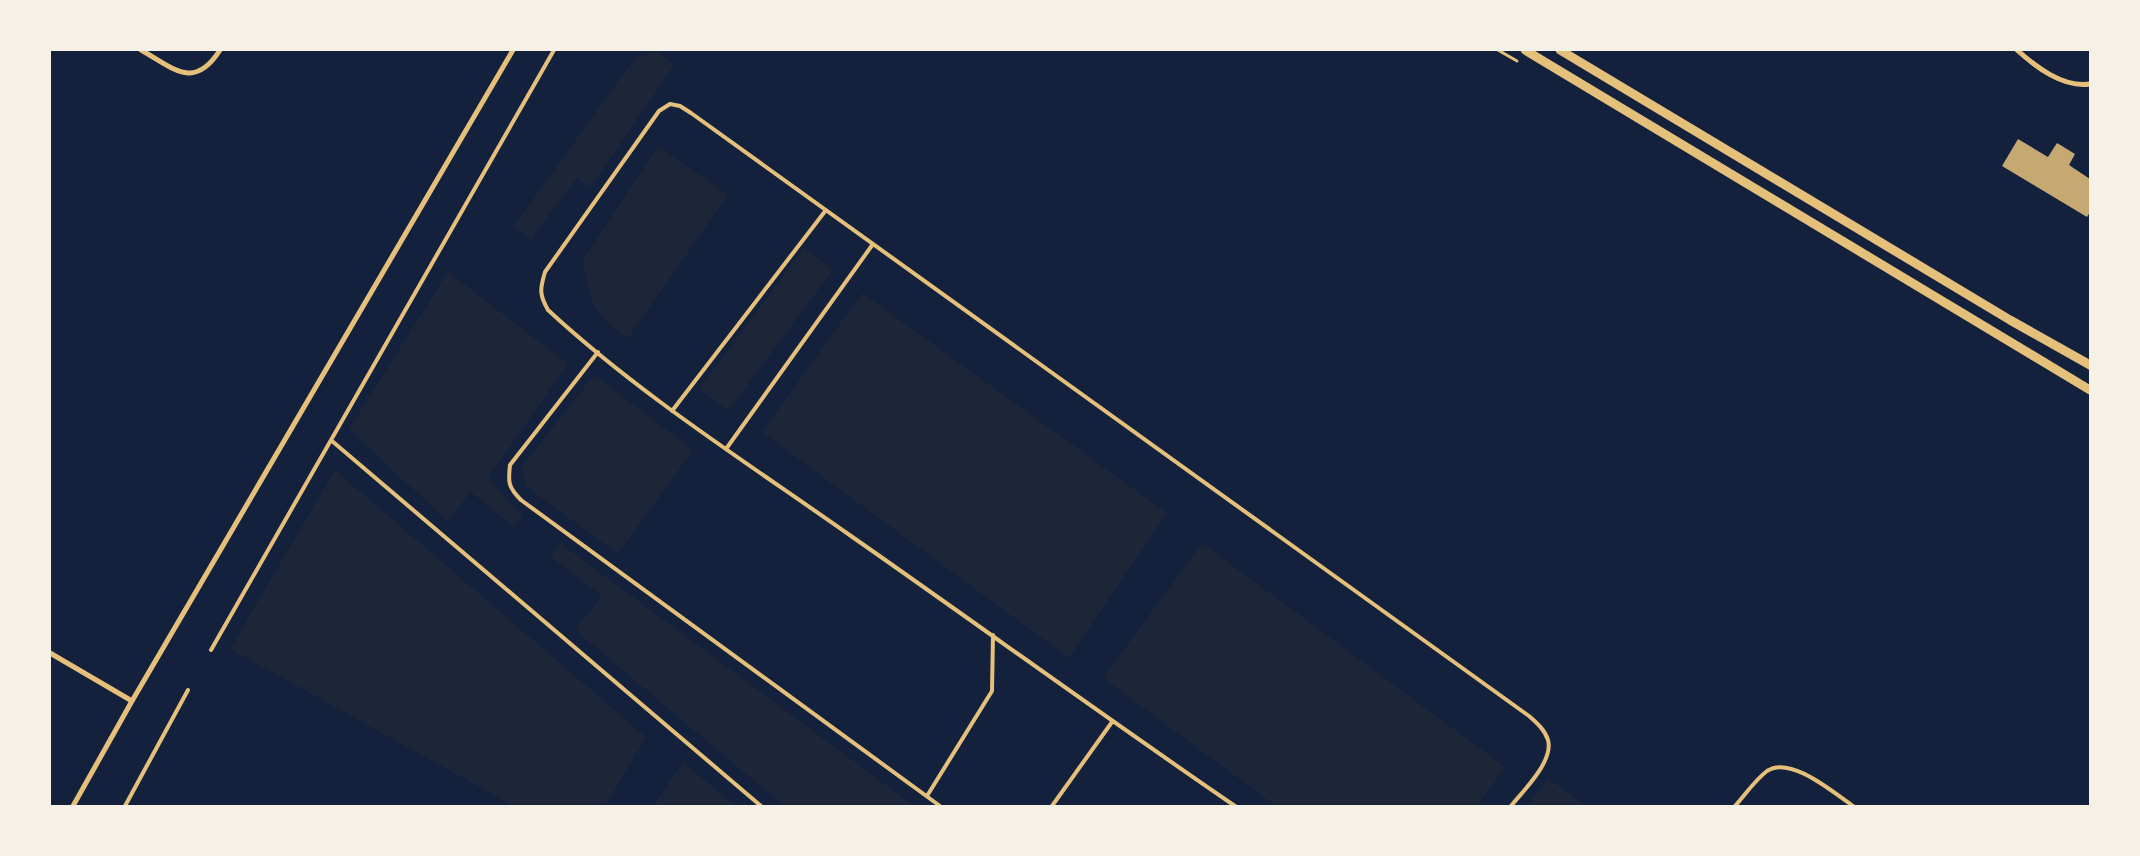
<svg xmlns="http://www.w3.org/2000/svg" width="2140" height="856" font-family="'Nunito Sans',sans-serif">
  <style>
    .green { fill: #1d2539 }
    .building { fill: #c6a872 }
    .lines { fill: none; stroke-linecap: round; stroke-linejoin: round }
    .path { stroke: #e5c07b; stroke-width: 3 }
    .service { stroke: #e5c07b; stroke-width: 4 }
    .minor { stroke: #e5c07b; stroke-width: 5 }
    .tertiary { stroke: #e5c07b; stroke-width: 9 }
  </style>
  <rect width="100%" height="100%" fill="#14213d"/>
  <!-- green -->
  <path class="green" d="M656 50 674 65 590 188 577 178 531 239 513 227 635 58Z
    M658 146 728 195 628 338C591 314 590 301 583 260Z
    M804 248 833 270 728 411 699 389Z
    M448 272 568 364 488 478 523 516 513 527 471 492 447 521 349 429Z
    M862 293 1167 513 1069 658 762 432Z
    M594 375 693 450 618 554 527 487 521 468Z
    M335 470 646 737 605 806H514L230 649Z
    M560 543 914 806H784L575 630 602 596 551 557Z
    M1202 543 1505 767 1477 806H1276L1103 678Z
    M683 762 735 806H653Z
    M1548 778 1586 806H1527Z"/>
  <!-- building -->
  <path class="building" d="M2018 139 2048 157 2057 143 2075 154 2069 165 2090 179V212L2087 217 2002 166Z"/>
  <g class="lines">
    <!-- path -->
    <path class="path" d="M1498 50 1517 61"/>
    <!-- service -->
    <path class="service" d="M598 352 510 465C508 482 508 487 521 500L940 806
      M672 411 826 210
      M332 441 761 806
      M726 449 873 244
      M211 650 554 50
      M927 796 992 691 993 635
      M125 806 188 690
      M1052 806 1112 722
      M1235 806C1106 718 980 626 851 536 749 464 640 395 548 310 539 294 540 289 545 272L659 111 670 104 680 106 691 113 1529 716C1537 723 1545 730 1548 740 1554 761 1523 791 1511 806
      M1735 806C1745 795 1755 780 1767 771 1790 755 1834 793 1853 806"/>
    <!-- minor -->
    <path class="minor" d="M141 50C173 68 194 91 220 50
      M2017 50C2036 67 2063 88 2090 84
      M50 653 132 701
      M73 806 132 701 513 50"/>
    <!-- tertiary -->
    <path class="tertiary" d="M1525 50 2090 390
      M1560 50 2010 320 2090 365"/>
  </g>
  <!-- border -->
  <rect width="2140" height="856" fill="none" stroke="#f6f1e7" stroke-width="102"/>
</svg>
